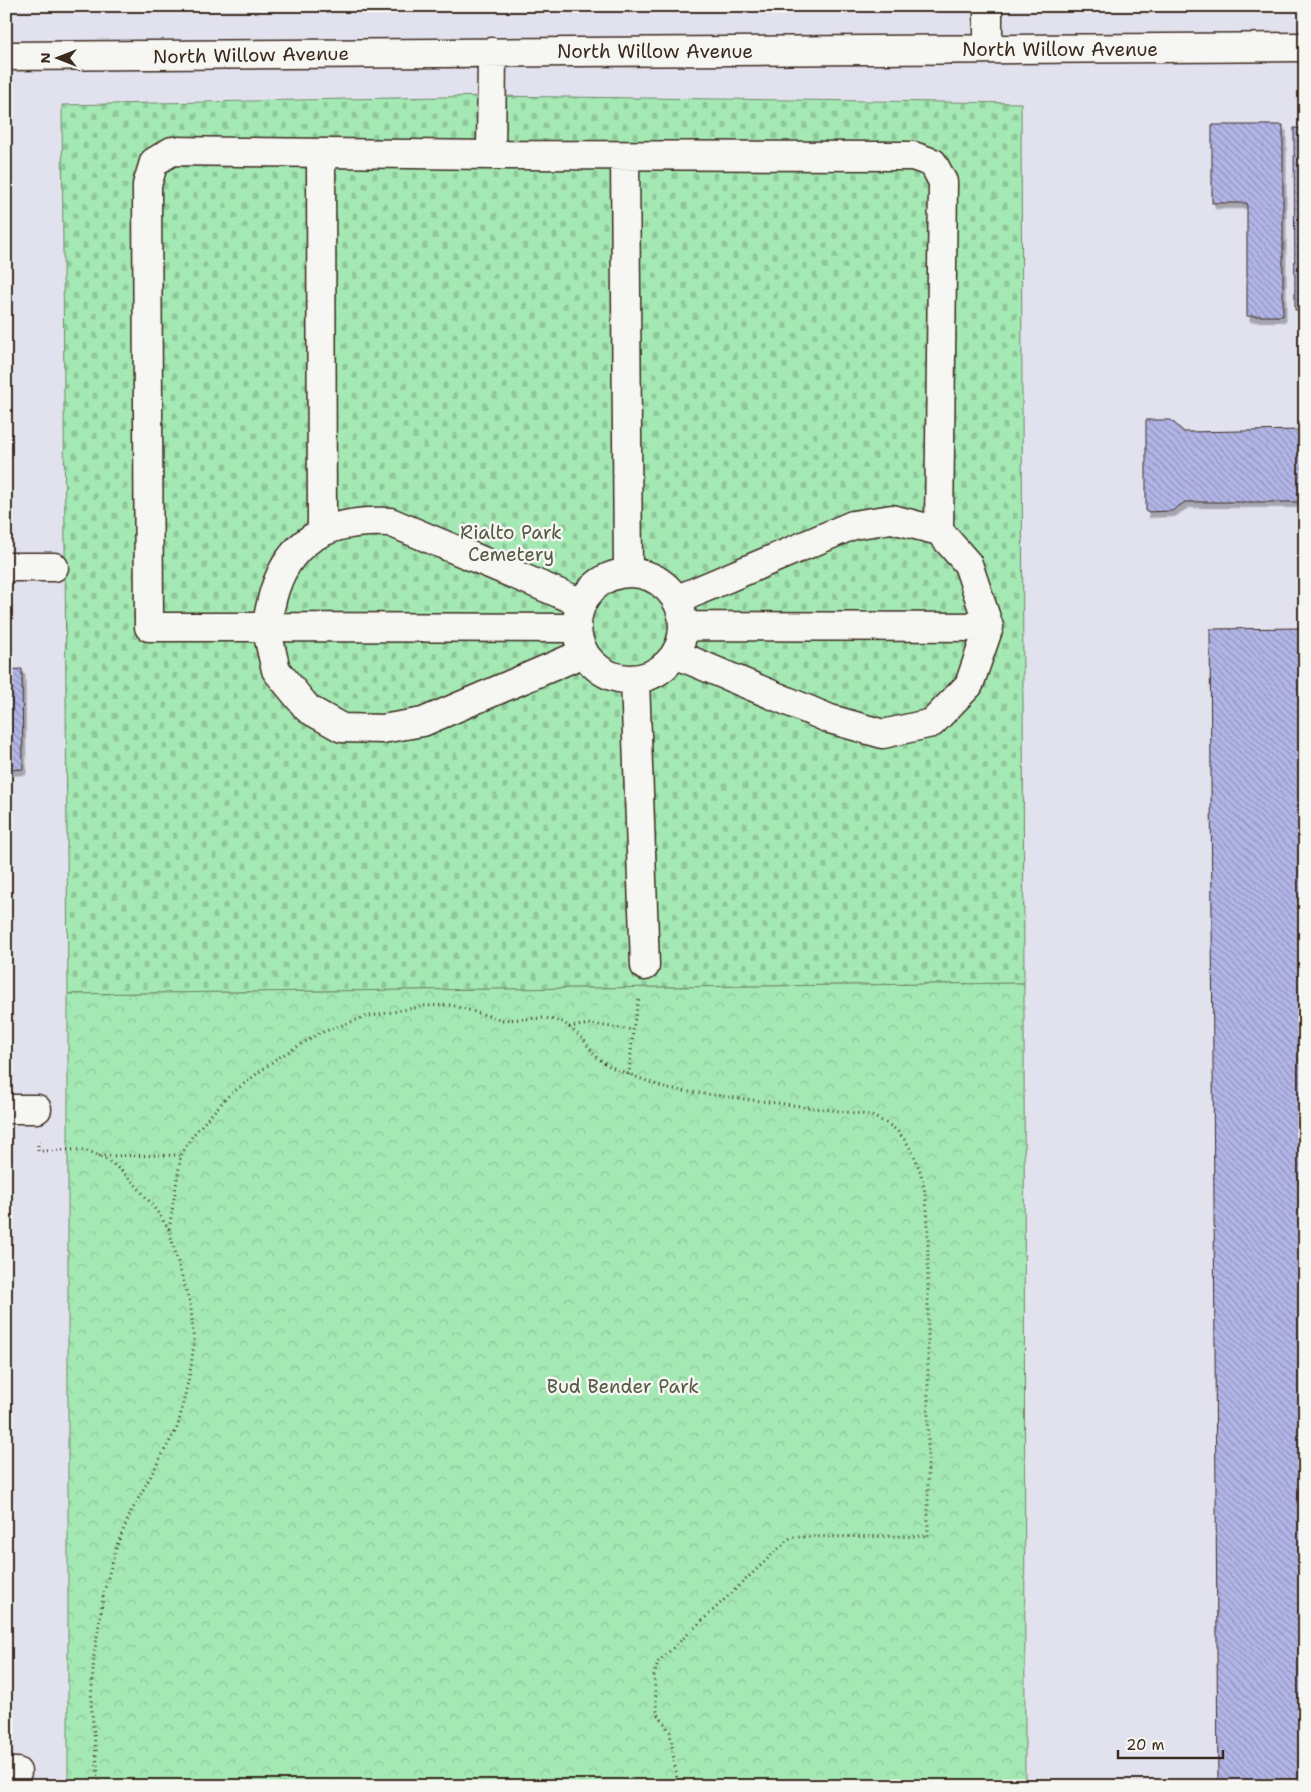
<svg xmlns="http://www.w3.org/2000/svg" width="1311" height="1792" font-family="'Shantell Sans',sans-serif">
  <style>
    .cemetery { fill: url(#cemetery-stones); stroke: #708968 }
    .park { fill: url(#park-crowns); stroke: #708968 }
    .building { fill: url(#building-back-hatch); stroke: #3b2a1e; filter: url(#shadow) }
    .lines { fill: none; stroke-linecap: round; stroke-linejoin: round }
    .minor-casing { stroke: #3b2a1e; stroke-width: 31 }
    .path { stroke: #3b2a1e; stroke-width: 3; stroke-dasharray: 1 4; stroke-linecap: butt }
    .minor { stroke: #f6f6f2; stroke-width: 28 }
    .labels { text-anchor: middle; dominant-baseline: central; stroke-width: 5; stroke-linejoin: round; paint-order: stroke }
    .street-label { font-size: 19px; fill: #3b2a1e; stroke: #f6f6f2 }
    .park-label { font-size: 19px; fill: #555a43; stroke: #f6f6f2 }
  </style>
  <defs>
    <pattern id="cemetery-stones" width="16" height="16" patternUnits="userSpaceOnUse" patternTransform="scale(1.25)"><rect width="16" height="16" fill="#a4e8b3"/><path d="M2 7V4a2 2 0 0 1 4 0v3zM10 15v-3a2 2 0 0 1 4 0v3z" fill="#8ec79a"/></pattern>
    <pattern id="park-crowns" width="20" height="18" patternUnits="userSpaceOnUse" patternTransform="scale(1.25)"><rect width="20" height="18" fill="#a4e8b3"/><path d="M2 6a3 3 0 1 1 6 0M12 15a3 3 0 1 1 6 0" fill="none" stroke="#8ec79a"/></pattern>
    <pattern id="building-back-hatch" width="6" height="6" patternUnits="userSpaceOnUse" patternTransform="scale(1.25)"><rect width="6" height="6" fill="#b2b5e7"/><path d="M-1 5l2 2M0 0l6 6M5-1l2 2" fill="none" stroke="#9293bb"/></pattern>
    <filter id="shadow"><feDropShadow dx="3" dy="5.5" stdDeviation="0" flood-color="#0004"/></filter>
  </defs>
  <rect width="100%" height="100%" fill="#e2e2ef"/>
  <filter id="ink" filterUnits="userSpaceOnUse"><feTurbulence type="fractalNoise" baseFrequency=".02" numOctaves="2"/><feDisplacementMap in="SourceGraphic" scale="10" xChannelSelector="R" yChannelSelector="G"/><feConvolveMatrix kernelMatrix="1 2 1 2 8 2 1 2 1" color-interpolation-filters="sRGB"/></filter>
  <g filter="url(#ink)">
    <!-- cemetery -->
    <path class="cemetery" d="M489 96 1021 103 1024 983 68 994 62 105Z"/>
    <!-- park -->
    <path class="park" d="M1024 983 1025 1786H68V994Z"/>
    <!-- building -->
    <path class="building" d="M1212 125H1283V316H1247V203H1212Z
      M1294 128H1305V310H1295Z
      M1146 420H1171L1184 432 1302 430V502H1185L1172 511 1146 512Z
      M1305 628V1786H1218L1210 629Z
      M22 669 23 769 6 770V670Z"/>
    <g class="lines">
      <!-- minor casing -->
      <g class="minor-casing">
        <path id="minor" d="M988 6V49
          M6 56 1305 47
          M321 154 322 532
          M491 155 492 52
          M625 156 628 573
          M6 567H54
          M577 626a53 53 0 1 1 106 0a53 53 0 1 1-106 0Z
          M676 600 853 525 892 519 939 531
          M683 626 989 627
          M577 628 266 627C269 614 271 601 275 589 293 534 336 519 390 522L582 603
          M584 653 423 722 382 729 342 728 308 709 276 670 266 627H149L147 185 154 162 172 151 491 155 913 156 933 163 943 182 939 531 968 564 989 627 969 685 932 723 883 734 830 719 675 654
          M635 679 645 966
          M6 1109H37
          M6 1772H17"/>
      </g>
      <!-- path -->
      <path class="path" d="M569 1027 591 1024 633 1030
        M629 1075 633 1030 639 996
        M38 1140V1151C52 1151 67 1149 81 1150 116 1154 152 1202 169 1230
        M99 1156 181 1155
        M99 1786 91 1702 94 1656 104 1592 117 1545 131 1512 178 1426 190 1373 194 1344 191 1308 169 1230 181 1155 193 1135 227 1097 276 1059 320 1033 365 1017 425 1006 451 1005 503 1020 545 1018 563 1022 583 1039 596 1057 611 1067 667 1089 870 1115C880 1120 892 1125 899 1133 922 1158 927 1195 928 1228V1536L791 1537 658 1662 654 1677 657 1712 670 1732 678 1786"/>
      <!-- minor -->
      <use href="#minor" class="minor"/>
    </g>
  </g>
  <g class="labels">
    <!-- street labels -->
    <g class="street-label">
      <text x="1060" y="49">North Willow Avenue</text>
      <text x="655" y="51">North Willow Avenue</text>
      <text transform="translate(251 55) rotate(-1)">North Willow Avenue</text>
    </g>
    <!-- park labels -->
    <g class="park-label">
      <text x="511" y="532">Rialto Park<tspan x="511" dy="22">Cemetery</tspan></text>
      <text x="623" y="1386">Bud Bender Park</text>
    </g>
  </g>
  <!-- margin -->
  <rect width="1311" height="1792" fill="none" stroke="#f6f6f2" stroke-width="25"/>
  <rect x="12" y="12" width="1286" height="1767" fill="none" stroke="#3b2a1e" stroke-width="2" filter="url(#ink)"/>
  <!-- north arrow -->
  <g transform="translate(58 58) rotate(270)" stroke="#f6f6f2" stroke-width="4" paint-order="stroke">
  <path d="M0-4L9 19L0 12L-9 19Z" fill="#3b2a1e"/>
  <text y="-8" font-size="14" font-weight="bold" text-anchor="middle" fill="#3b2a1e">N</text>
  </g>
  <!-- scale -->
  <path d="M1118 1750v8h105v-8" fill="none" stroke="#3b2a1e" stroke-width="2.5"/>
  <text x="1126" y="1750" font-size="15" fill="#3b2a1e" stroke="#f6f6f2" stroke-width="4" paint-order="stroke">20 m</text>
</svg>
